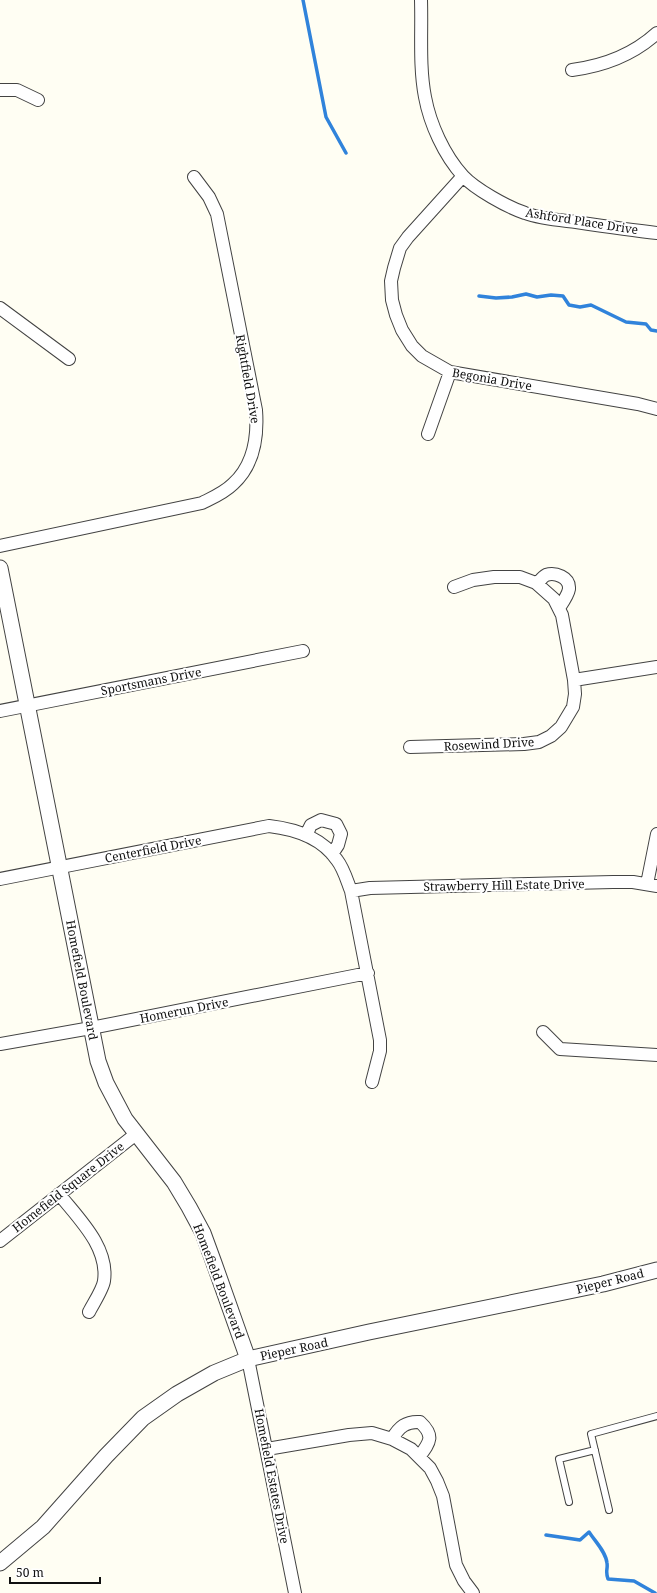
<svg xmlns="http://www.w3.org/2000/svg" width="657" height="1593" font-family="'Noto Serif',serif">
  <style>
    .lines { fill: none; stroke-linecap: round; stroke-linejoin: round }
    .stream { stroke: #3083db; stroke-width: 3.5 }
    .service-casing { stroke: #434343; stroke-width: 8 }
    .minor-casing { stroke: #434343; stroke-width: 14 }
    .tertiary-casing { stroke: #434343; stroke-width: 17 }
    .service { stroke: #fff; stroke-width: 6 }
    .minor { stroke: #fff; stroke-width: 12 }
    .tertiary { stroke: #fff; stroke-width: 15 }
    .labels { text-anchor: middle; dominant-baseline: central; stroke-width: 4; stroke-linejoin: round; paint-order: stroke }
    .street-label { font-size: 12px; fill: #101010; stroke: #fff }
  </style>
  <rect width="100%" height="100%" fill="#fffef3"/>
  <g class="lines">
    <!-- stream -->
    <path class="stream" d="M303 0 326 117 346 153
      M479 296 496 298 512 297 526 294 537 297 551 295 563 296 569 305 580 307 591 305 626 322 646 324 651 330 657 331
      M546 1535 580 1540 589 1532C595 1541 606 1552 607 1563 608 1570 605 1570 608 1579L634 1581 655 1593"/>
    <!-- service casing -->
    <g class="service-casing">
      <path id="service" d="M569 1502 559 1459 595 1450
        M609 1510 591 1434 657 1416"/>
    </g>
    <!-- minor casing -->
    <g class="minor-casing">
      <path id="minor" d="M421 0C422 32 419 66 425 97 430 124 444 155 463 176 475 189 507 207 525 213 541 219 559 220 576 222 603 226 630 230 657 233
        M572 70C603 66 634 54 657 33
        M0 90H17L38 100
        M463 176 408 237 400 248 394 268 391 281 392 300 396 315 402 330 412 346 422 356 450 372 638 404 657 409
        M0 308 69 359
        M428 434 450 372
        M0 546 202 503C212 498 224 493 233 484 254 465 258 437 256 410L217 214 209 197 194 177
        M537 584C540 581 542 577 546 575 555 572 570 577 569 589 568 595 563 602 559 608
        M574 680 657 667
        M0 711 303 651
        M410 747 524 744 539 742 551 736 561 727 573 707 575 694 574 680 562 615 554 599 536 583 520 577H494L473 580 454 587
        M306 835 311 825 321 820 336 824 341 834 338 845 332 854
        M0 879 269 826C295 829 322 838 337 860 344 869 347 881 351 891L380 1040V1051L372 1082
        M647 884 657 834
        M351 891 370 888 613 882H633L657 886
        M543 1032 560 1049 657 1055
        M0 1044 91 1028 368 973
        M59 1194C78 1218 109 1247 104 1281 103 1289 93 1304 89 1312
        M0 1241 136 1134
        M248 1359 295 1593
        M392 1439C399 1427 406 1421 420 1422 435 1436 430 1442 419 1457
        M267 1449 349 1435 372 1433 392 1439 411 1449 430 1468 437 1481 443 1496 456 1565 464 1581 473 1593"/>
    </g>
    <!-- tertiary casing -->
    <g class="tertiary-casing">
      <path id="tertiary" d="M0 568 98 1061 106 1083 125 1119 174 1182 189 1207 203 1233 214 1263 248 1359
        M0 1563 43 1527 106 1456 143 1418 177 1394 214 1373 248 1359 369 1332 603 1284 657 1270"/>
    </g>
    <!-- service -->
    <use href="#service" class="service"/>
    <!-- minor -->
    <use href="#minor" class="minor"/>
    <!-- tertiary -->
    <use href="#tertiary" class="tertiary"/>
  </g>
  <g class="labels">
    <!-- street labels -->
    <g class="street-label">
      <text transform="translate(582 221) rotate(9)">Ashford Place Drive</text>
      <text transform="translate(248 379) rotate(80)">Rightfield Drive</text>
      <text transform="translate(492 379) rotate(10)">Begonia Drive</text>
      <text transform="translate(151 681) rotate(-11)">Sportsmans Drive</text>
      <text transform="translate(489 744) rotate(-3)">Rosewind Drive</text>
      <text transform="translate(153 849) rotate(-11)">Centerfield Drive</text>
      <text transform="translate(504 885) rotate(-1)">Strawberry Hill Estate Drive</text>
      <text transform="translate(82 980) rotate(79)">Homefield Boulevard</text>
      <text transform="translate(184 1010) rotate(-11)">Homerun Drive</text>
      <text transform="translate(68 1187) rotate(-38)">Homefield Square Drive</text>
      <text transform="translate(219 1281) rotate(69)">Homefield Boulevard</text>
      <text transform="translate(610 1281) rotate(-14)">Pieper Road</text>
      <text transform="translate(294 1349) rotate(-12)">Pieper Road</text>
      <text transform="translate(272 1476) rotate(79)">Homefield Estates Drive</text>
    </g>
  </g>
  <!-- scale -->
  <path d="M10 1577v6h90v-6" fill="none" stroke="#101010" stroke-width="2"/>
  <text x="16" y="1577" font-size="12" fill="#101010" stroke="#ffffff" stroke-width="3" paint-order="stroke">50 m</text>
</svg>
